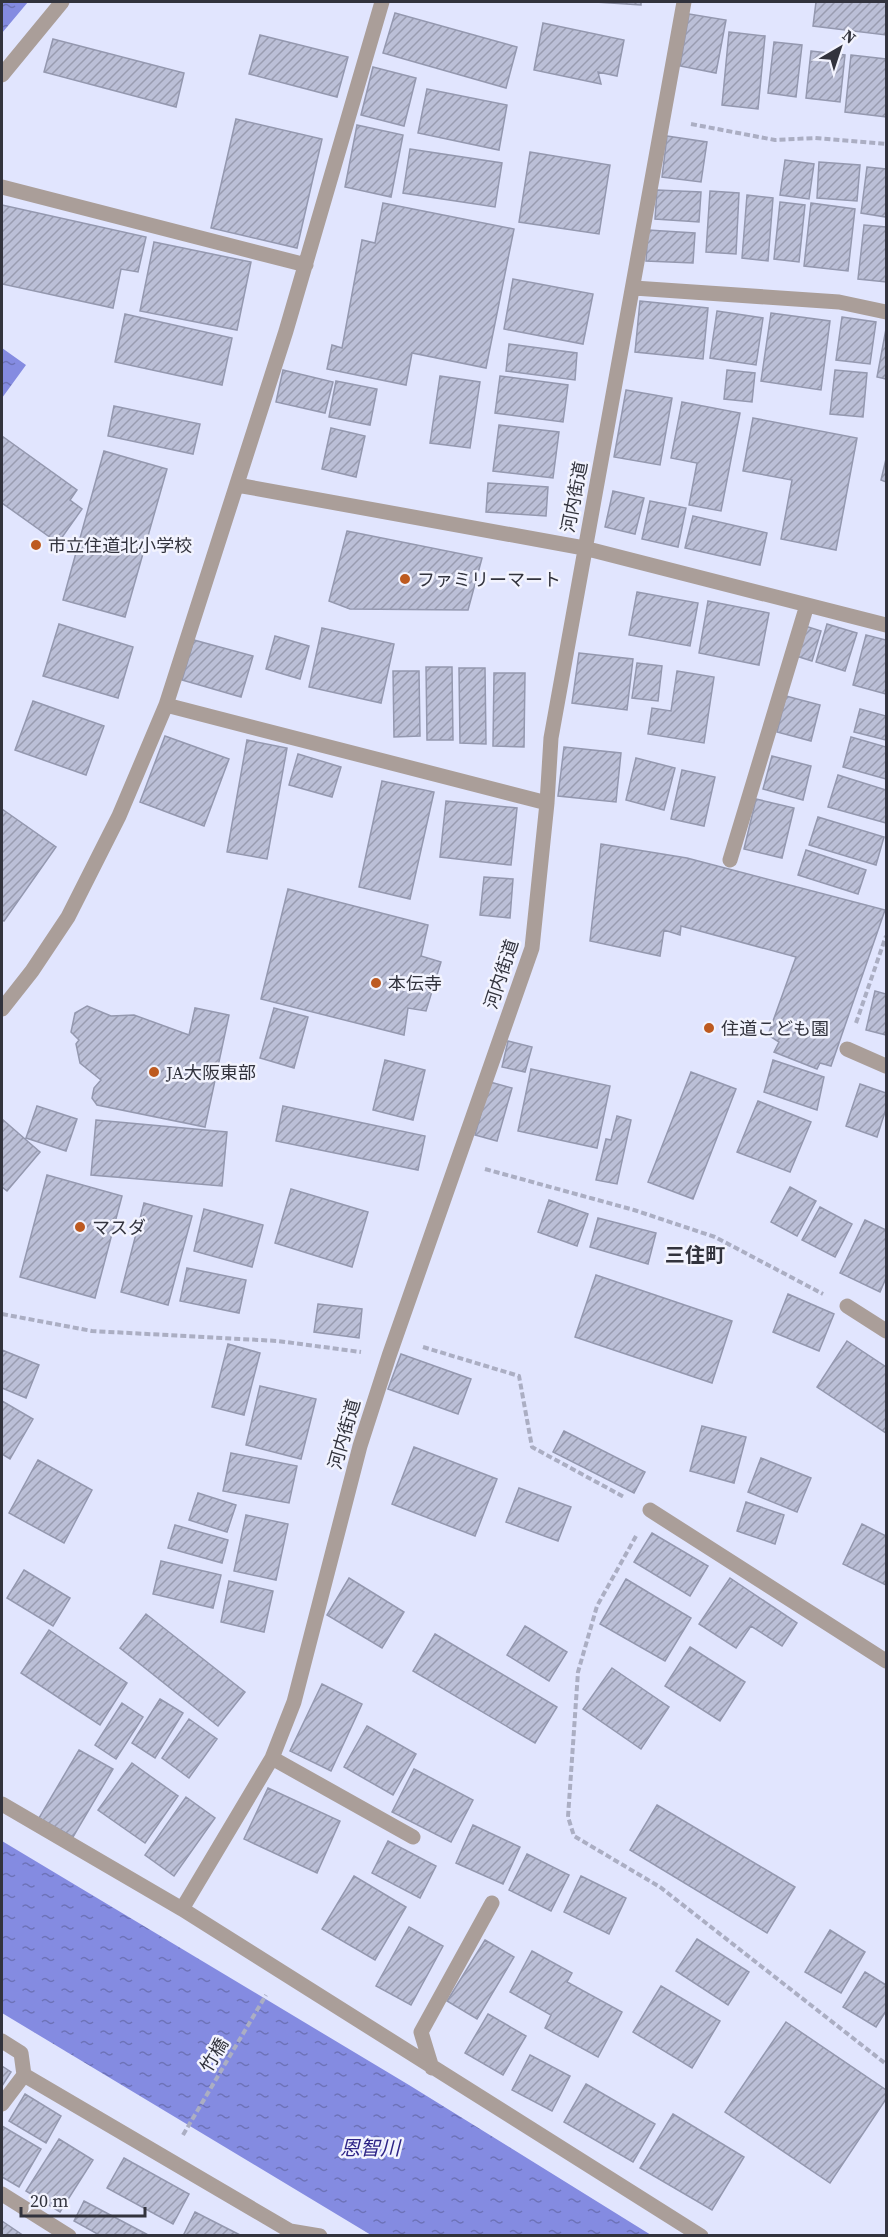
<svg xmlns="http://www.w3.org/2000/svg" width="888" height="2237" font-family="'Source Serif 4','Noto Sans JP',serif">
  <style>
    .water { fill: url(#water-ripples) }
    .building { fill: url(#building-hatch); stroke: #9498af; stroke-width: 1.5 }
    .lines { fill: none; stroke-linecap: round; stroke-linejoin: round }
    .path { stroke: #abaec3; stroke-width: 4; stroke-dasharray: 6 3; stroke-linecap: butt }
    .minor { stroke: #aa9e99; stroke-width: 15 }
    .poi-dot { fill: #bd5a20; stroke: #f2f3fe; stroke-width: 2 }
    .labels { text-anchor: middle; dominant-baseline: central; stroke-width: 5; stroke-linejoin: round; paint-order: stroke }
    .street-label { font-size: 18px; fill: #32333d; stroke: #f2f3fe }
    .poi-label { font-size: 18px; fill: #32333d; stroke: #f2f3fe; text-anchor: start }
    .neighbourhood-label { font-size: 20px; font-weight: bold; fill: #32333d; stroke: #f2f3fe }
    .water-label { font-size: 20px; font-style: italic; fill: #2d2386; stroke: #f2f3fe }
  </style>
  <defs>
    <pattern id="water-ripples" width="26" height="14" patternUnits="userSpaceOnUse" patternTransform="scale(1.5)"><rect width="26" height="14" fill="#848be1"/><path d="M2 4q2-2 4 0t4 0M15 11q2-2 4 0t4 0" fill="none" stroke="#6d72b8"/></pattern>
    <pattern id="building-hatch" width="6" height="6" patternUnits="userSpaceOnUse" patternTransform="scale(1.5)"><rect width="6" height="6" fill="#bbbfd7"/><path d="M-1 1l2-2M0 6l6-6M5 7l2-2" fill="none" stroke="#999cb0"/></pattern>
  </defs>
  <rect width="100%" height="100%" fill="#e1e5fe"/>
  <!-- water -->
  <path class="water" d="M2 2H28L2 33Z
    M2 348 26 365 2 398Z
    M2 1841 409 2085 651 2235H371L2 2013Z"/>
  <!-- building -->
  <path class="building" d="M595 2H641V5Z
    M816 2H886V35L813 26Z
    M395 13 517 47 506 88 383 53Z
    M689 14 726 20 716 73 680 66Z
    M543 23 624 40 617 76 598 72 601 84 534 70Z
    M729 32 765 36 758 109 722 105Z
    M260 35 348 57 337 97 249 74Z
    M53 39 184 73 176 107 44 72Z
    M774 42 802 45 796 97 768 93Z
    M811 51 845 55 840 102 806 98Z
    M851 55 886 59V117L845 112Z
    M373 67 416 78 404 126 361 115Z
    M427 89 507 105 499 150 418 133Z
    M236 119 322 139 297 248 211 228Z
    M357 125 403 135 391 197 345 187Z
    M667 136 707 142 701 182 662 177Z
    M410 149 502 163 495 207 403 193Z
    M530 152 610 165 599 234 519 222Z
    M785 160 814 164 809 199 780 195Z
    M819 162 860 165 857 201 817 198Z
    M867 167 886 169V217L861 213Z
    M657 190 701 192 699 222 655 219Z
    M710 191 739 193 736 254 706 252Z
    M747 195 773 198 768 261 742 258Z
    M780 202 805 205 799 262 774 259Z
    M383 203 514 229 486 368 412 353 406 385 327 369 332 345 342 348 362 240 375 243Z
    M811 203 855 209 848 271 804 266Z
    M2 205 146 237 138 272 121 269 113 308 2 284Z
    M864 225 886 227V282L858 279Z
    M648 230 695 233 693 263 646 261Z
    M154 242 251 262 237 330 140 311Z
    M513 279 593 294 583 344 504 329Z
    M640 301 708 308 703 359 635 352Z
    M717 311 763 318 756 365 710 358Z
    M771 313 830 321 821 390 761 381Z
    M125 314 232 338 222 385 115 362Z
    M842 317 876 322 870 364 836 360Z
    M886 329V379L877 377Z
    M509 344 577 353 575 380 506 371Z
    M283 370 333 382 325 413 276 402Z
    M727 370 755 373 752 402 724 399Z
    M835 370 867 373 863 417 830 414Z
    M440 376 480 382 470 448 430 443Z
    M500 376 568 385 563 422 495 413Z
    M336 381 377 389 370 425 329 417Z
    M626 390 672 398 660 465 614 457Z
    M682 402 740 413 721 511 689 505 697 463 671 458Z
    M114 406 200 424 193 454 108 436Z
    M753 418 857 438 836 550 781 539 792 480 743 471Z
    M499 425 559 432 553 478 493 471Z
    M331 428 365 436 356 477 322 469Z
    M2 436 77 490 70 500 82 509 58 543 2 503Z
    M104 451 167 469 125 617 63 600Z
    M886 459V482L881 480Z
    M488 483 548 487 546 516 486 512Z
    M613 491 644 498 635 534 605 527Z
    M650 501 686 508 678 547 642 539Z
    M693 516 767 533 760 565 685 548Z
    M347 531 482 558 468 610 350 609 329 601Z
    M637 592 698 603 690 646 629 635Z
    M708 601 769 613 759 665 699 653Z
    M59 624 133 647 118 698 43 676Z
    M827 624 857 633 845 671 816 662Z
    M805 626 821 631 812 661 796 656Z
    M322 628 394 644 381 703 309 687Z
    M866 635 886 640V694L853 685Z
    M275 636 309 646 300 679 266 669Z
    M194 640 253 656 241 697 182 680Z
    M579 653 633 659 627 710 572 703Z
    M637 663 662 666 658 701 632 698Z
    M426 667H452L453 740H427Z
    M459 668H485L486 744 460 743Z
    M393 671H419L420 736 394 737Z
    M677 671 714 677 704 743 648 734 652 708 671 711Z
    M494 673H525L524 747 493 746Z
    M786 696 820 705 811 741 777 732Z
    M33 701 104 726 86 775 15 750Z
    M860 709 886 716V740L854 732Z
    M165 736 229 759 204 826 140 802Z
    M851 737 886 747V779L843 767Z
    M247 740 287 748 267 859 227 852Z
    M564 747 621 753 616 802 558 796Z
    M298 754 341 767 332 797 289 785Z
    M772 756 811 766 803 800 763 789Z
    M636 758 675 768 664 810 626 800Z
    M682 770 715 777 704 826 671 819Z
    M838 775 886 790V823L828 807Z
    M382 781 434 792 410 899 359 887Z
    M756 799 794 808 782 858 744 849Z
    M446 801 517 808 511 865 440 857Z
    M2 809 56 847 4 921 2 920Z
    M818 817 884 837 876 865 809 845Z
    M601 844 687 858 885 910 831 1066 820 1063 817 1069 774 1052 779 1042 768 1035 796 957 681 926 680 935 664 930 660 956 590 941Z
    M806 850 866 870 858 894 798 875Z
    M484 877 513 879 510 918 480 915Z
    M288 889 428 925 421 956 441 962 426 1011 408 1008 404 1035 261 999Z
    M875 991 886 994V1035L866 1030Z
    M87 1006 111 1016 134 1015 189 1035 195 1008 229 1015 205 1127 97 1105 92 1098 94 1088 101 1080 80 1063 76 1044 79 1040 71 1032 75 1013Z
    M274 1008 308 1017 294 1068 260 1058Z
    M508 1041 532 1047 525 1072 502 1067Z
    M385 1060 425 1070 413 1120 373 1110Z
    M773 1060 824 1077 817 1110 764 1092Z
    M531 1069 610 1086 597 1148 518 1131Z
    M691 1072 736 1089 693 1199 648 1182Z
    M490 1082 512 1088 497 1141 475 1135Z
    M860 1084 886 1093V1109L877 1137 846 1126Z
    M758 1101 811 1122 790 1172 737 1152Z
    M37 1106 77 1119 66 1151 26 1138Z
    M283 1106 425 1136 418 1170 276 1141Z
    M617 1116 631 1120 617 1184 596 1180 606 1139 611 1140Z
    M2 1119 40 1152 7 1191 2 1187Z
    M96 1120 227 1132 222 1186 91 1175Z
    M47 1175 122 1196 95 1298 20 1277Z
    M790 1187 816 1201 797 1236 771 1222Z
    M291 1189 368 1212 352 1267 275 1243Z
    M549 1200 588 1214 577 1246 538 1232Z
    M144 1203 192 1216 168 1305 121 1292Z
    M820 1207 852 1224 835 1257 802 1240Z
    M204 1209 263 1225 252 1267 194 1251Z
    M598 1218 656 1233 648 1264 590 1247Z
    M865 1220 886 1230V1278L880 1292 840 1273Z
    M187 1268 246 1280 239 1313 180 1301Z
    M596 1275 732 1321 712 1383 575 1337Z
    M788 1294 834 1314 819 1351 773 1332Z
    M318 1304 362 1309 359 1338 314 1332Z
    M847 1341 886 1367V1433L817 1387Z
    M228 1344 260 1353 244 1415 212 1407Z
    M2 1350 39 1365 26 1398 2 1388Z
    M401 1354 471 1379 458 1414 388 1389Z
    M260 1386 316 1399 301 1459 246 1445Z
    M2 1401 33 1419 10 1459 2 1454Z
    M702 1426 746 1437 734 1483 690 1471Z
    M564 1431 645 1472 634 1493 553 1452Z
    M414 1447 497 1479 475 1536 392 1504Z
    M231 1453 297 1466 289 1503 223 1491Z
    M761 1458 811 1478 797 1512 748 1492Z
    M38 1460 92 1490 64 1543 9 1513Z
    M519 1488 571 1507 558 1541 506 1522Z
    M198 1493 236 1505 227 1532 189 1520Z
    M746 1502 784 1515 775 1544 737 1531Z
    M246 1515 288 1524 276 1580 234 1571Z
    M862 1524 886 1536V1585L843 1564Z
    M175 1525 228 1540 222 1563 168 1548Z
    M652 1533 708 1566 690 1596 634 1562Z
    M161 1561 221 1575 213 1608 153 1594Z
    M24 1570 70 1598 53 1626 7 1598Z
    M349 1578 404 1612 382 1648 327 1615Z
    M730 1578 797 1623 782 1646 751 1626 736 1648 699 1624Z
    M626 1579 691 1618 665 1661 600 1624Z
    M229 1581 273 1591 264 1632 221 1622Z
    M146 1614 245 1692 218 1726 120 1648Z
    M525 1626 567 1652 549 1681 507 1655Z
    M49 1630 127 1683 100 1725 21 1673Z
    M435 1634 557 1707 535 1743 413 1671Z
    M690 1647 745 1682 720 1721 665 1686Z
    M612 1668 669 1707 641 1749 583 1709Z
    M322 1684 362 1704 331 1771 290 1751Z
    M160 1699 183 1713 155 1758 132 1743Z
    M122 1703 143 1717 116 1759 95 1745Z
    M189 1719 217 1739 189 1778 162 1758Z
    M367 1726 416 1754 393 1795 344 1767Z
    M79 1750 113 1769 73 1837 39 1818Z
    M132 1763 178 1796 145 1843 98 1810Z
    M414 1769 473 1800 451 1842 392 1812Z
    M268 1788 340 1821 317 1873 244 1839Z
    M186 1797 215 1818 174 1876 145 1855Z
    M657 1805 795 1887 767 1933 630 1850Z
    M473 1825 520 1847 503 1884 456 1863Z
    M388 1841 436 1866 420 1898 372 1873Z
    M527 1854 569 1875 551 1911 509 1890Z
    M354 1876 406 1907 375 1960 322 1929Z
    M581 1876 626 1898 609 1934 564 1912Z
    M409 1927 443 1946 411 2005 376 1986Z
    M830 1930 865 1952 841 1993 805 1972Z
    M697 1939 749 1972 728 2005 676 1971Z
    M485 1940 514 1957 477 2019 447 2001Z
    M532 1951 572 1973 567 1982 622 2012 598 2057 545 2028 551 2015 510 1992Z
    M865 1972 886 1985V2011L876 2027 843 2007Z
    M661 1986 720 2021 692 2068 633 2032Z
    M488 2014 526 2036 503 2075 465 2053Z
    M786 2022 886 2090V2099L830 2183 725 2112Z
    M530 2055 570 2076 552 2111 512 2090Z
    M2 2066 11 2072 2 2086Z
    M586 2084 655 2124 633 2162 564 2122Z
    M25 2094 61 2116 46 2143 9 2121Z
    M673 2114 744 2157 712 2210 640 2168Z
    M2 2126 41 2149 19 2187 2 2177Z
    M59 2139 93 2160 60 2212 26 2191Z
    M124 2158 189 2194 173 2224 107 2188Z
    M84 2201 150 2236H101L74 2221Z
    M195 2212 242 2236H183Z
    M2 2221 24 2236H2Z"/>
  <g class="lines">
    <!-- path -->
    <path class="path" d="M691 124 775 140 815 138 886 144
      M856 1023 886 936
      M485 1169 634 1210 715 1237 823 1294
      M2 1314 92 1331 278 1341 361 1352
      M423 1347 519 1376 532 1447 624 1497
      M636 1536 597 1606 578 1672 568 1817 574 1836 660 1887 886 2064
      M183 2135 266 1995"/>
    <!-- minor -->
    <path class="minor" d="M2 75 62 2
      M2 187 306 265
      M634 288 839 302 886 312
      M237 485 584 548 886 625
      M166 705 547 803
      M730 860 807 605
      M2 1009 32 971 68 917 119 816 166 705 286 331 382 2
      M847 1049 886 1066
      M847 1306 886 1331
      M650 1510 886 1661
      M272 1758 413 1837
      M2 1804 182 1909 701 2236
      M182 1909 272 1758 294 1702 360 1446 389 1356 532 948 547 803 551 738 684 2
      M2 2041 21 2053 24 2075 290 2231 320 2236
      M432 2068 421 2032 492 1903
      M2 2104 24 2075
      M2 2194 69 2236"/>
  </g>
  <!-- markers -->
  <g class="poi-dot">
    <circle cx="36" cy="545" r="6"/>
    <circle cx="405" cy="579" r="6"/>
    <circle cx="376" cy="983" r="6"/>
    <circle cx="709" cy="1028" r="6"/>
    <circle cx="154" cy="1072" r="6"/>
    <circle cx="80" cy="1227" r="6"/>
  </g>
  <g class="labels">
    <!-- street labels -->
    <g class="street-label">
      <text transform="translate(574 497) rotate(-79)">河内街道</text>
      <text transform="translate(501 974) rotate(-72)">河内街道</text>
      <text transform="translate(344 1434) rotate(-74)">河内街道</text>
      <text transform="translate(214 2055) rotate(-59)">竹橋</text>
    </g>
    <!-- poi labels -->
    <g class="poi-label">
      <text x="48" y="545">市立住道北小学校</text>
      <text x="417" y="579">ファミリーマート</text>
      <text x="388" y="983">本伝寺</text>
      <text x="721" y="1028">住道こども園</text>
      <text x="166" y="1072">JA大阪東部</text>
      <text x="92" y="1227">マスダ</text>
    </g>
    <!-- neighbourhood labels -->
    <g class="neighbourhood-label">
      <text x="695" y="1255">三住町</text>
    </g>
    <!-- water labels -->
    <g class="water-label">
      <text x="370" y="2148">恩智川</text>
    </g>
  </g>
  <!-- border -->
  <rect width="888" height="2237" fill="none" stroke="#32333d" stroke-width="6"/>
  <!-- north arrow -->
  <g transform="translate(840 48) rotate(39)" stroke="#f2f3fe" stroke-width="4.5" paint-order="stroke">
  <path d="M0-4.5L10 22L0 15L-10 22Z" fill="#32333d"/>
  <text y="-9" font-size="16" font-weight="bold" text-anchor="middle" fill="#32333d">N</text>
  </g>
  <!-- scale -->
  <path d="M21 2207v9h124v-9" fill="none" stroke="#32333d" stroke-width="3"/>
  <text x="30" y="2207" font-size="18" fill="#32333d" stroke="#f2f3fe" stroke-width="4.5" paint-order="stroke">20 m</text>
</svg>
